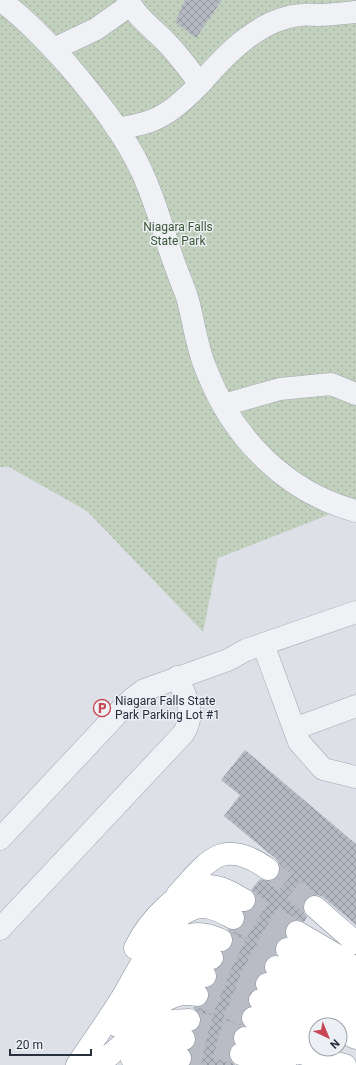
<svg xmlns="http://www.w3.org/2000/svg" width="356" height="1065" font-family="Roboto,sans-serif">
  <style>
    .park { fill: url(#park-dots) }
    .building { fill: url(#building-cross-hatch) }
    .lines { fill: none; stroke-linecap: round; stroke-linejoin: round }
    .highway-tunnel { stroke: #b9bcc4; stroke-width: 22; stroke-dasharray: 22 11; stroke-linecap: butt }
    .minor-casing { stroke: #a3a7b0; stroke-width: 23 }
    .highway-casing { stroke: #858d9c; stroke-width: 23 }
    .minor { stroke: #eff1f5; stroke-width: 22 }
    .highway { stroke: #fff; stroke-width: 22 }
    .labels { text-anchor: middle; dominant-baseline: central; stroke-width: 3; stroke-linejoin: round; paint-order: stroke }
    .park-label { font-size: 12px; fill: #3a5735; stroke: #eceff4 }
    .poi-label { font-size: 12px; fill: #272e3c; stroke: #eceff4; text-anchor: start }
  </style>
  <defs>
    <pattern id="park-dots" width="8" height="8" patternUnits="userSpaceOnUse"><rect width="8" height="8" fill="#c2d0be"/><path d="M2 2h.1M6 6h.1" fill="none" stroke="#a7b3a4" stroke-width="1.8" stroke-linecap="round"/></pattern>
    <pattern id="building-cross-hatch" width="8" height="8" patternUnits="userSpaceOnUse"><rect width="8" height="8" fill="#b4b9c2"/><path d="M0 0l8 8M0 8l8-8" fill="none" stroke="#92979f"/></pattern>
  </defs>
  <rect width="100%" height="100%" fill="#dde0e6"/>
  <!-- park -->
  <path class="park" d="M0 0H356V504L218 558 203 632 87 511 9 467H0Z"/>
  <!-- building -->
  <path class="building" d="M185 0H222L196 38 175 22Z
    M245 750 356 844V925L323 897 318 895H311L306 898 303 904V911L307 917 304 922 297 920 290 921 286 925 285 932 286 937 280 939 276 943 275 949 276 955 269 957 265 962 264 968 265 972 259 974 256 979 255 986 256 989 252 991 249 995 248 1002 249 1006 244 1009 241 1015V1021L243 1026 236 1029 233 1034V1041L234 1044 232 1046 229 1051V1058L232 1063 236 1065H190L192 1060V1054L189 1050 194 1046 196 1040V1034L193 1031 200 1026 201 1019 199 1013 193 1008V1007L202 1006 207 1003 209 997 207 988 214 985 217 979V973L215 970 220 967 224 962V956L223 952 228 950 232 945 233 938 231 933 227 929 234 930 240 928 244 924 245 918 244 912 250 911 254 907 256 901 255 894 251 890 260 879 267 881 274 880 278 876 280 870 279 863 276 859 224 816 240 795 221 780Z"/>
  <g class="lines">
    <!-- highway-tunnel -->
    <path class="highway-tunnel" d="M268 869 315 907
      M244 900 297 932
      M233 918 287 949
      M221 940 276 967
      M212 958 267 984
      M205 976 260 1000
      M197 995 253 1018
      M189 1020 245 1038
      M184 1039 241 1054
      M180 1058 210 1065"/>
    <!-- minor casing -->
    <g class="minor-casing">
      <path id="minor" d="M0 0C25 18 47 42 68 65 96 98 124 133 142 172 154 198 162 226 171 254 176 269 182 283 187 297 194 321 196 346 206 369 232 437 285 492 356 511
        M128 0C136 16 152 28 165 41 178 54 189 69 200 84 225 55 260 18 301 15 307 14 313 15 319 15 332 15 344 13 356 12
        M54 49 96 29 130 5
        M117 129C127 127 138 125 148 122 169 115 185 99 200 84
        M223 405 280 389 331 384 356 394
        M263 644 299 742 323 769 356 777
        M294 729 356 706
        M0 839 118 713 132 699 144 690 228 660 246 650 356 612
        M0 929 183 734C197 713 186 698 177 677"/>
    </g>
    <!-- highway casing -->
    <g class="highway-casing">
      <path id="highway" d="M177 895C208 861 222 836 268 869
        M315 907 356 943
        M297 932 338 956 356 969
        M135 948C147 923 179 885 210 886 223 887 234 894 244 900
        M287 949 356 986
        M159 965C176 939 190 925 221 940
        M276 967 345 995 356 1001
        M267 984 356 1018
        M160 995C175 980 182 969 205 976
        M260 1000 325 1025
        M253 1018 316 1038
        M128 1023C138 1015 166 998 178 995 184 993 191 994 197 995
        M117 1026C130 1010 168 961 185 956 194 953 204 955 212 958
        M340 1031 356 1038
        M245 1038 345 1065
        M134 1051C152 1041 162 1036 184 1039
        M241 1054 285 1065
        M132 1059C152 1054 160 1054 180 1058
        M77 1065C91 1044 106 1023 120 1001 137 973 160 921 193 909 207 903 221 912 233 918
        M98 1065C117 1050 137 1028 160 1023 170 1020 179 1021 189 1020"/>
    </g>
    <!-- minor -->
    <use href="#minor" class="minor"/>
    <!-- highway -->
    <use href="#highway" class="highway"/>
  </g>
  <!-- icons -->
  <defs>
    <g id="parking-ring" transform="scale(0.9)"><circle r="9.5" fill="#eceff4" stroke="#c74652" stroke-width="1.5"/><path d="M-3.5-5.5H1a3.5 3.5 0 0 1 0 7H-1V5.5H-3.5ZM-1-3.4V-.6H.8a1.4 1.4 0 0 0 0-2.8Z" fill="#c74652"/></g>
  </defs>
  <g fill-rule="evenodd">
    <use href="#parking-ring" x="102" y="708"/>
  </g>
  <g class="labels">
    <!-- park labels -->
    <g class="park-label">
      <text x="178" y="227">Niagara Falls<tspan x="178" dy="14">State Park</tspan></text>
    </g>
    <!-- poi labels -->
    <g class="poi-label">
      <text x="115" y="701">Niagara Falls State<tspan x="115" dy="14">Park Parking Lot #1</tspan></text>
    </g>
  </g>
  <!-- north arrow -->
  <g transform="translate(328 1037) rotate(136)"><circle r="19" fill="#eceff4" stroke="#9da2aa"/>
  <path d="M0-3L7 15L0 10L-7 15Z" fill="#c74652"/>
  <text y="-6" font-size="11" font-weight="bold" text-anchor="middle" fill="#272e3c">N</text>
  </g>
  <!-- scale -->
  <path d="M10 1049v6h81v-6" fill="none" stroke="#272e3c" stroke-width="2"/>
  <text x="16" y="1049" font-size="12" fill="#272e3c" stroke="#eceff4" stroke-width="3" paint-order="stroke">20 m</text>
</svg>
